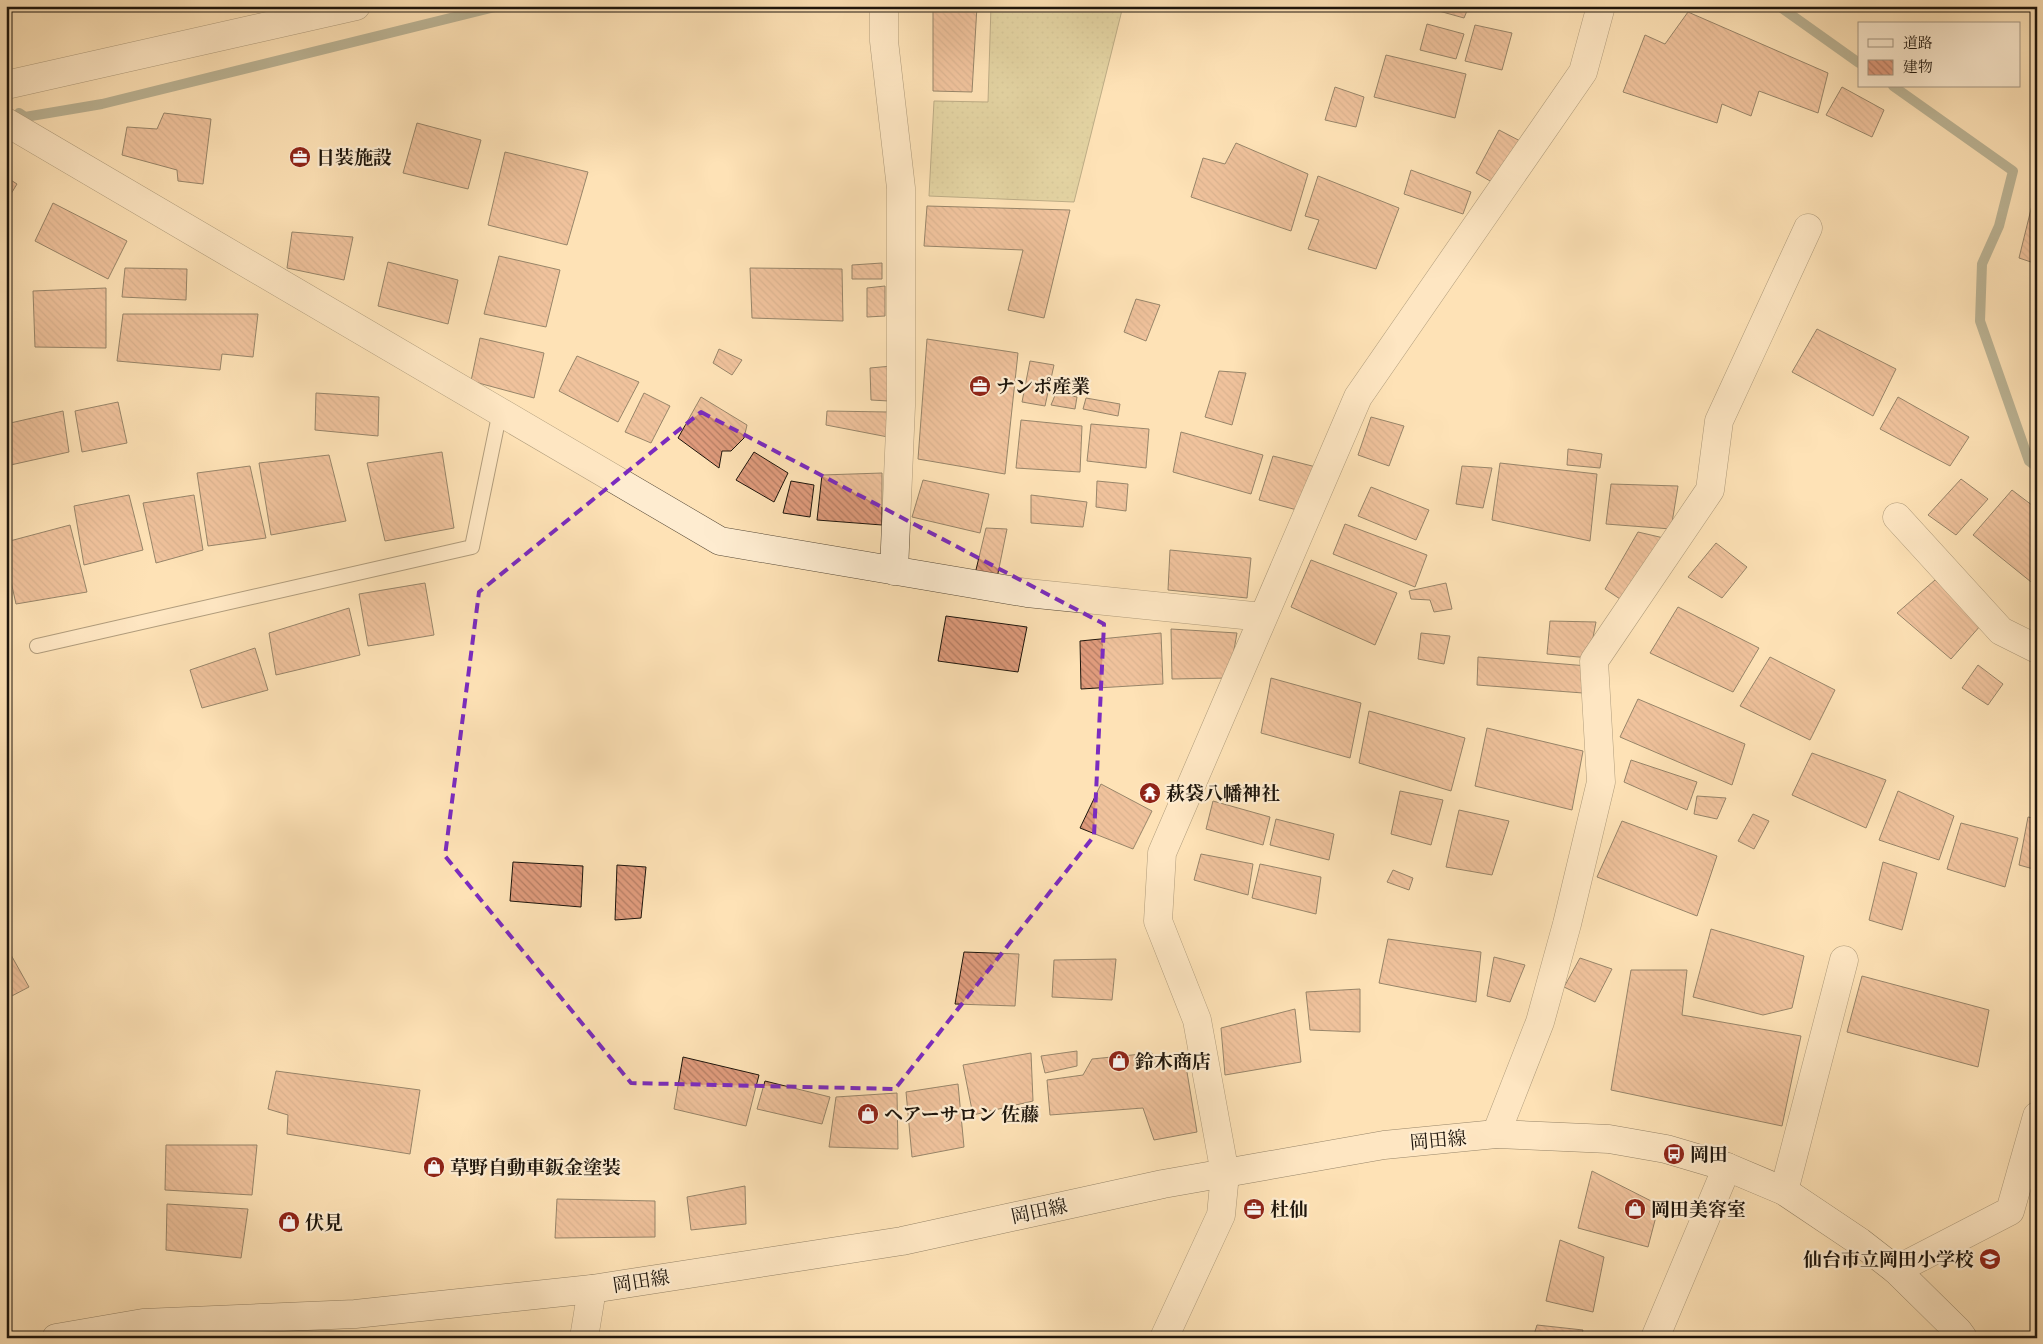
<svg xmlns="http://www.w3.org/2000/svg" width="2043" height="1344" font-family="'EB Garamond','Noto Serif JP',serif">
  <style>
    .grass { fill: url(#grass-dots); stroke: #706c4c }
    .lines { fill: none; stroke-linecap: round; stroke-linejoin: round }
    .stream { stroke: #6c7a6b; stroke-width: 10 }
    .building { fill: url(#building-back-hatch); stroke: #1d150c }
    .lane-casing { stroke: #554836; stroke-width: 16 }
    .street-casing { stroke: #554836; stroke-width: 29 }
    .secondary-casing { stroke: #1d150c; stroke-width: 29 }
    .lane { stroke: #feecd0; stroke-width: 14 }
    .street { stroke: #feecd0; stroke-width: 28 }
    .secondary { stroke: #feecd0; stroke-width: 28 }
    .marked { fill: none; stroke: #7b2cbf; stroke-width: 4; stroke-dasharray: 10 6; stroke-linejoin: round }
    .labels { text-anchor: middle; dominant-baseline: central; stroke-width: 4.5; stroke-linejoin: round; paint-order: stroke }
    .poi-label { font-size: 19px; font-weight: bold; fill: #1d150c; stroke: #feecd0; text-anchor: start }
    .street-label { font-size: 19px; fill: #1d150c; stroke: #feecd0 }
  </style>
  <defs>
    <pattern id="grass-dots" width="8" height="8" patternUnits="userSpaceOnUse" patternTransform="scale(1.25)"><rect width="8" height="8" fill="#c4c28b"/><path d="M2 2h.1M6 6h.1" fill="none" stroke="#a8a677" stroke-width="1.8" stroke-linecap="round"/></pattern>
    <pattern id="building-back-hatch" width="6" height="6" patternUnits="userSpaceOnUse" patternTransform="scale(1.25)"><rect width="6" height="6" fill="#df9b7c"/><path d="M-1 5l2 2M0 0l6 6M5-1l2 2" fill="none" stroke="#b47d64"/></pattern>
  </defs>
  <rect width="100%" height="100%" fill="#fee2b6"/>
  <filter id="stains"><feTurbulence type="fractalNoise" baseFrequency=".004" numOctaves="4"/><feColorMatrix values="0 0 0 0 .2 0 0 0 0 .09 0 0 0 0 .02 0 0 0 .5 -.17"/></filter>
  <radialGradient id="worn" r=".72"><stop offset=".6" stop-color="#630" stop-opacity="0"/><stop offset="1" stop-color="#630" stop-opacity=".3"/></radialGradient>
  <!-- grass -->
  <path class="grass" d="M991 6H1123L1074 202 929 196 934 101 988 102Z"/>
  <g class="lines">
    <!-- stream -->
    <path class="stream" d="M1779 6 1859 63
      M1893 86 2013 171 1999 226 1982 264 1980 321 2029 461 2037 467
      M19 113 25 117 102 104 499 6"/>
  </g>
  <!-- building -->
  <path class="building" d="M933 6H977L972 92 933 91Z
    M1421 6H1469L1464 18Z
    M1688 12 1828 73 1818 113 1759 91 1751 116 1722 104 1717 123 1623 92 1645 35 1665 44Z
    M1427 24 1464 34 1456 59 1420 50Z
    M1475 25 1512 33 1502 70 1465 61Z
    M1386 55 1466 74 1455 118 1374 97Z
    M1335 87 1364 97 1356 127 1325 120Z
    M1842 87 1884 110 1872 137 1826 115Z
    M164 113 211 119 203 184 178 181 177 170 122 155 127 127 157 129Z
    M417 123 481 140 468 189 403 173Z
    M1499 130 1524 143 1499 186 1476 173Z
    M1236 143 1308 174 1291 231 1191 197 1203 158 1225 164Z
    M505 152 588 172 567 245 488 225Z
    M1411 170 1471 192 1463 214 1404 194Z
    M1318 176 1399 208 1376 269 1308 249 1319 220 1305 216Z
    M6 177 17 184 6 202Z
    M2034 197 2037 198V264L2019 258Z
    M53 203 127 241 108 279 35 241Z
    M927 206 1070 210 1044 318 1008 310 1023 250 924 246Z
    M292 232 353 237 344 280 287 268Z
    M499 256 560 270 546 327 484 314Z
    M388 262 458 280 448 324 378 306Z
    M882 263V279H852V265Z
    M125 268 187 269 186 300 122 297Z
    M750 268 842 269 843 321 752 318Z
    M885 286V316L867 317V288Z
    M106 288V348L35 347 33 291Z
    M1136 299 1160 305 1146 341 1124 332Z
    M123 314H258L253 357 222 354 220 370 117 361Z
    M1817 329 1896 369 1873 416 1792 372Z
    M480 338 544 353 534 398 471 381Z
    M927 339 1018 353 1005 474 918 459Z
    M719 349 742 360 732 375 713 363Z
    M577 356 639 382 618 422 559 391Z
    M1030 361 1054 365 1045 406 1022 402Z
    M892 366 889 401 871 400 870 368Z
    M1219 371 1246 373 1232 425 1205 417Z
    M316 393 379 397 378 436 315 430Z
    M644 393 670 406 651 443 625 432Z
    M1056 393 1077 397 1075 409 1051 405Z
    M701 397 747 425 744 438 731 451H722L719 468 678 438Z
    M1898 397 1969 437 1950 466 1880 429Z
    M1086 398 1120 404 1118 416 1083 409Z
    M118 402 127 443 82 452 75 411Z
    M63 411 69 452 6 466V424Z
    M827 411 888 412V437L826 425Z
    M1371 417 1404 426 1389 466 1358 455Z
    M1021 420 1082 426 1080 472 1016 468Z
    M1091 424 1149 429 1146 468 1087 461Z
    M1181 432 1263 455 1251 494 1173 472Z
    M1568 449 1602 454 1600 468 1567 465Z
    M442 452 454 528 385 541 367 463Z
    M754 452 788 473 774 502 736 480Z
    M329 455 346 521 271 535 259 463Z
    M1273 456 1316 467 1301 511 1259 500Z
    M1500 463 1597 474 1590 541 1492 520Z
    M250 466 266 538 208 546 197 473Z
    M1462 466 1492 468 1483 508 1456 504Z
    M882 473V525L817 520 822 475Z
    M1961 479 1988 499 1956 535 1928 515Z
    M923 480 989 494 980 533 912 517Z
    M791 481 814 485 810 517 783 513Z
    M1097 481 1128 484 1126 511 1096 507Z
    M1611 484 1678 486 1671 529 1606 524Z
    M1371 487 1429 510 1416 540 1358 516Z
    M2012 490 2037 509 2036 586 1973 535Z
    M129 495 143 550 84 565 74 506Z
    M194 495 203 550 156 563 143 503Z
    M1031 495 1087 502 1083 527 1031 523Z
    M1345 524 1427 555 1415 587 1333 554Z
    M70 525 87 592 16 604 6 559V542Z
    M986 528 1007 529 997 578 975 574Z
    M1638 532 1668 539 1626 603 1605 589Z
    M1716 543 1747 567 1722 598 1688 577Z
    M1170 550 1251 558 1247 598 1168 590Z
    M1311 560 1397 593 1375 645 1291 607Z
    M1935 580 1981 625 1951 659 1897 613Z
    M425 583 434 635 368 646 359 594Z
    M1446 583 1452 609 1434 612 1430 600 1411 599 1409 591Z
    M1678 607 1759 648 1733 692 1650 653Z
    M349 608 360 655 276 675 269 633Z
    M946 616 1027 627 1018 672 938 661Z
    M1550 621 1596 622 1589 658 1547 654Z
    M1171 629 1237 633 1229 678 1172 679Z
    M1161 633 1163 684 1081 689 1080 641Z
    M1421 633 1450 636 1444 664 1418 659Z
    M255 648 268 690 202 708 190 670Z
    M1478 657 1588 666 1583 693 1477 685Z
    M1770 657 1835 690 1810 740 1740 706Z
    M1978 665 2003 684 1988 705 1962 688Z
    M1271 678 1361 703 1350 758 1261 733Z
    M1638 699 1745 744 1732 785 1620 737Z
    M1369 711 1465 738 1451 791 1359 763Z
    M1487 728 1583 751 1572 810 1475 786Z
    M1812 753 1886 780 1866 828 1792 795Z
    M1631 760 1697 782 1687 810 1624 782Z
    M1101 784 1152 811 1133 849 1080 828Z
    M1400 791 1443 800 1431 845 1391 834Z
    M1898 791 1954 816 1939 860 1879 840Z
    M1697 796 1726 798 1717 819 1694 814Z
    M1213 801 1270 817 1263 845 1206 829Z
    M1459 810 1509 821 1492 875 1446 867Z
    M1753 814 1769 821 1754 849 1738 841Z
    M2028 817 2037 819V870L2019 865Z
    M1276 819 1334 834 1329 860 1270 845Z
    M1622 821 1717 856 1697 916 1597 877Z
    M1961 823 2018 838 2005 887 1947 869Z
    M1201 854 1253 864 1248 895 1194 880Z
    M513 862 583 866 581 907 510 901Z
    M1883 862 1917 873 1902 930 1869 920Z
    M1260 864 1321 877 1316 914 1252 898Z
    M617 865 646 867 641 918 615 920Z
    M1393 870 1413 878 1409 890 1387 882Z
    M1711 929 1804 956 1792 1008 1763 1015 1693 997Z
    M1388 939 1481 952 1476 1002 1379 983Z
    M6 946 29 987 6 999Z
    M964 952 1019 954 1015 1006 955 1004Z
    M1494 957 1525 965 1510 1002 1487 996Z
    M1580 958 1612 969 1595 1002 1564 987Z
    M1116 959 1112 1000 1052 997 1054 960Z
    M1631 970H1687L1682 1015 1801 1036 1782 1126 1611 1090Z
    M1862 976 1989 1010 1978 1067 1847 1032Z
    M1360 989V1032L1310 1030 1306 992Z
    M1295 1009 1301 1062 1225 1075 1221 1028Z
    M1077 1051V1066L1045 1073 1041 1056Z
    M1031 1053 1033 1101 973 1115 963 1065Z
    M1152 1053 1156 1067 1186 1066 1197 1132 1154 1140 1143 1108 1050 1115 1047 1080 1083 1075 1092 1059Z
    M683 1057 759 1075 746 1126 674 1109Z
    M276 1071 420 1090 410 1154 287 1134 288 1115 268 1109Z
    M765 1081 830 1097 822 1124 757 1109Z
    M958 1084 964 1147 912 1157 906 1092Z
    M897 1093 898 1149 829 1147 836 1097Z
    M166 1145H257L252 1195 165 1190Z
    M1592 1171 1659 1205 1648 1247 1578 1228Z
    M745 1186 746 1224 691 1230 687 1197Z
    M557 1199 655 1201V1237L555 1238Z
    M167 1204 248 1209 241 1258 166 1250Z
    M1560 1240 1604 1257 1593 1312 1546 1301Z
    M1537 1325 1583 1330 1581 1338H1533Z"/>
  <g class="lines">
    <!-- lane casing -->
    <g class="lane-casing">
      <path id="lane" d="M37 646 472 547 500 411"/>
    </g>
    <!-- street casing -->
    <g class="street-casing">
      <path id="street" d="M884 6V41L901 188V406L894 571
        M6 85 356 6
        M6 122 720 541 1027 593 1263 617
        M1897 517 2001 631 2037 649
        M1496 1134 1540 1022 1567 924 1601 782 1594 661 1710 490 1719 421 1808 228
        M1784 1191 1844 960
        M1896 1270 2010 1211 2037 1116
        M584 1338 592 1289
        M1164 1338 1221 1215 1225 1174 1197 1020 1158 921 1162 853 1358 397 1583 72 1601 6
        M1655 1338 1727 1167"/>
    </g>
    <!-- secondary casing -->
    <g class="secondary-casing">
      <path id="secondary" d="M56 1338 143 1323 355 1314 592 1289 902 1241 1163 1184 1384 1145 1496 1134 1609 1139 1666 1149 1727 1167 1784 1191 1860 1242 1896 1270 1958 1331 1963 1338"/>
    </g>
    <!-- lane -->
    <use href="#lane" class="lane"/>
    <!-- street -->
    <use href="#street" class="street"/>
    <!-- secondary -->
    <use href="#secondary" class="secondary"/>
  </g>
  <!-- marked area -->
  <path d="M0 0H2043V1344H0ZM701 412 1104 624 1094 836 895 1089 631 1083 445 856 479 592Z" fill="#fee2b6" fill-opacity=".55" fill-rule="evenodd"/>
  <path class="marked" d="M701 412 1104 624 1094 836 895 1089 631 1083 445 856 479 592Z"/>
  <!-- icons -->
  <defs>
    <g id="office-disc" transform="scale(1.125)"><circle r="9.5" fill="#8f2418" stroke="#feecd0"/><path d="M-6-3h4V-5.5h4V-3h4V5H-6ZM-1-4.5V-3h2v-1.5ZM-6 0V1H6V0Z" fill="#fff"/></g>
    <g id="temple-disc" transform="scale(1.125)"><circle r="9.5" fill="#8f2418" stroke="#feecd0"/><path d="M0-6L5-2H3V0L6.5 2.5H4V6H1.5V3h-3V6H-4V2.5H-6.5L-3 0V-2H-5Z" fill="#fff"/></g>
    <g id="shop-disc" transform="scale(1.125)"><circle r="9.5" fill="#8f2418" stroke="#feecd0"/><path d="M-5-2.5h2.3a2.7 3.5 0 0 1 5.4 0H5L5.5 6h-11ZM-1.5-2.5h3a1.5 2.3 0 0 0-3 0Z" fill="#fff"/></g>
    <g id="bus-disc" transform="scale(1.125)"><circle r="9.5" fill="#8f2418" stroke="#feecd0"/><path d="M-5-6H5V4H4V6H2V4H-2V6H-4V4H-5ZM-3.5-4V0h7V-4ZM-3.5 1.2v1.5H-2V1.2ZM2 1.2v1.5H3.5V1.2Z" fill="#fff"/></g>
    <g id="school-disc" transform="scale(1.125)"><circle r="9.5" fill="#8f2418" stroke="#feecd0"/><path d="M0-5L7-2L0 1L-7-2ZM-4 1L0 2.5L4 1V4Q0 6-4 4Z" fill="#fff"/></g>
  </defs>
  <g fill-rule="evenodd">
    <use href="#office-disc" x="300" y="157"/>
    <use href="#office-disc" x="980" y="386"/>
    <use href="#temple-disc" x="1150" y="793"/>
    <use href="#shop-disc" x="1119" y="1061"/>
    <use href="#shop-disc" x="868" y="1114"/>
    <use href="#bus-disc" x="1674" y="1154"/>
    <use href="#shop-disc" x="434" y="1167"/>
    <use href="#office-disc" x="1254" y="1209"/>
    <use href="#shop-disc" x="1635" y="1209"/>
    <use href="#shop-disc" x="289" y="1222"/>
    <use href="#school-disc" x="1990" y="1259"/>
  </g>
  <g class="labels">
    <!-- poi labels -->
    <g class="poi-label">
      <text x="316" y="157">日装施設</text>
      <text x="996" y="386">ナンポ産業</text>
      <text x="1166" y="793">萩袋八幡神社</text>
      <text x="1135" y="1061">鈴木商店</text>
      <text x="884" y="1114">ヘアーサロン 佐藤</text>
      <text x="1690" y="1154">岡田</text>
      <text x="450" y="1167">草野自動車鈑金塗装</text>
      <text x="1270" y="1209">杜仙</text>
      <text x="1651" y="1209">岡田美容室</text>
      <text x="305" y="1222">伏見</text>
      <text x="1974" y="1259" text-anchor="end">仙台市立岡田小学校</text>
    </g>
    <!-- street labels -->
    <g class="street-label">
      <text transform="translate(1438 1140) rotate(-5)">岡田線</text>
      <text transform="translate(1039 1211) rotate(-12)">岡田線</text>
      <text transform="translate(641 1281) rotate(-9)">岡田線</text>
    </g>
  </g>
  <!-- margin -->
  <rect width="2043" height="1344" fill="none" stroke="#fee2b6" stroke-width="25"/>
  <rect x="8" y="8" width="2028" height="1329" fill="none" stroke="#1d150c" stroke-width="2.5"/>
  <rect x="12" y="12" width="2018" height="1319" fill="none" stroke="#1d150c"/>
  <!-- legend -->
  <rect x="1858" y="22" width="162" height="65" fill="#feecd0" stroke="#a49682"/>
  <rect x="1868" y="39" width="25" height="8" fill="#feecd0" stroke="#a49682"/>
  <text x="1903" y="48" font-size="15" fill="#1d150c">道路</text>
  <rect x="1868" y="60" width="25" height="15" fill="url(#building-back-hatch)" stroke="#a49682"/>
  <text x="1903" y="72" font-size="15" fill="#1d150c">建物</text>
  <rect width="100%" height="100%" filter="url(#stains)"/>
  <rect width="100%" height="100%" fill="url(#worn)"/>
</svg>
